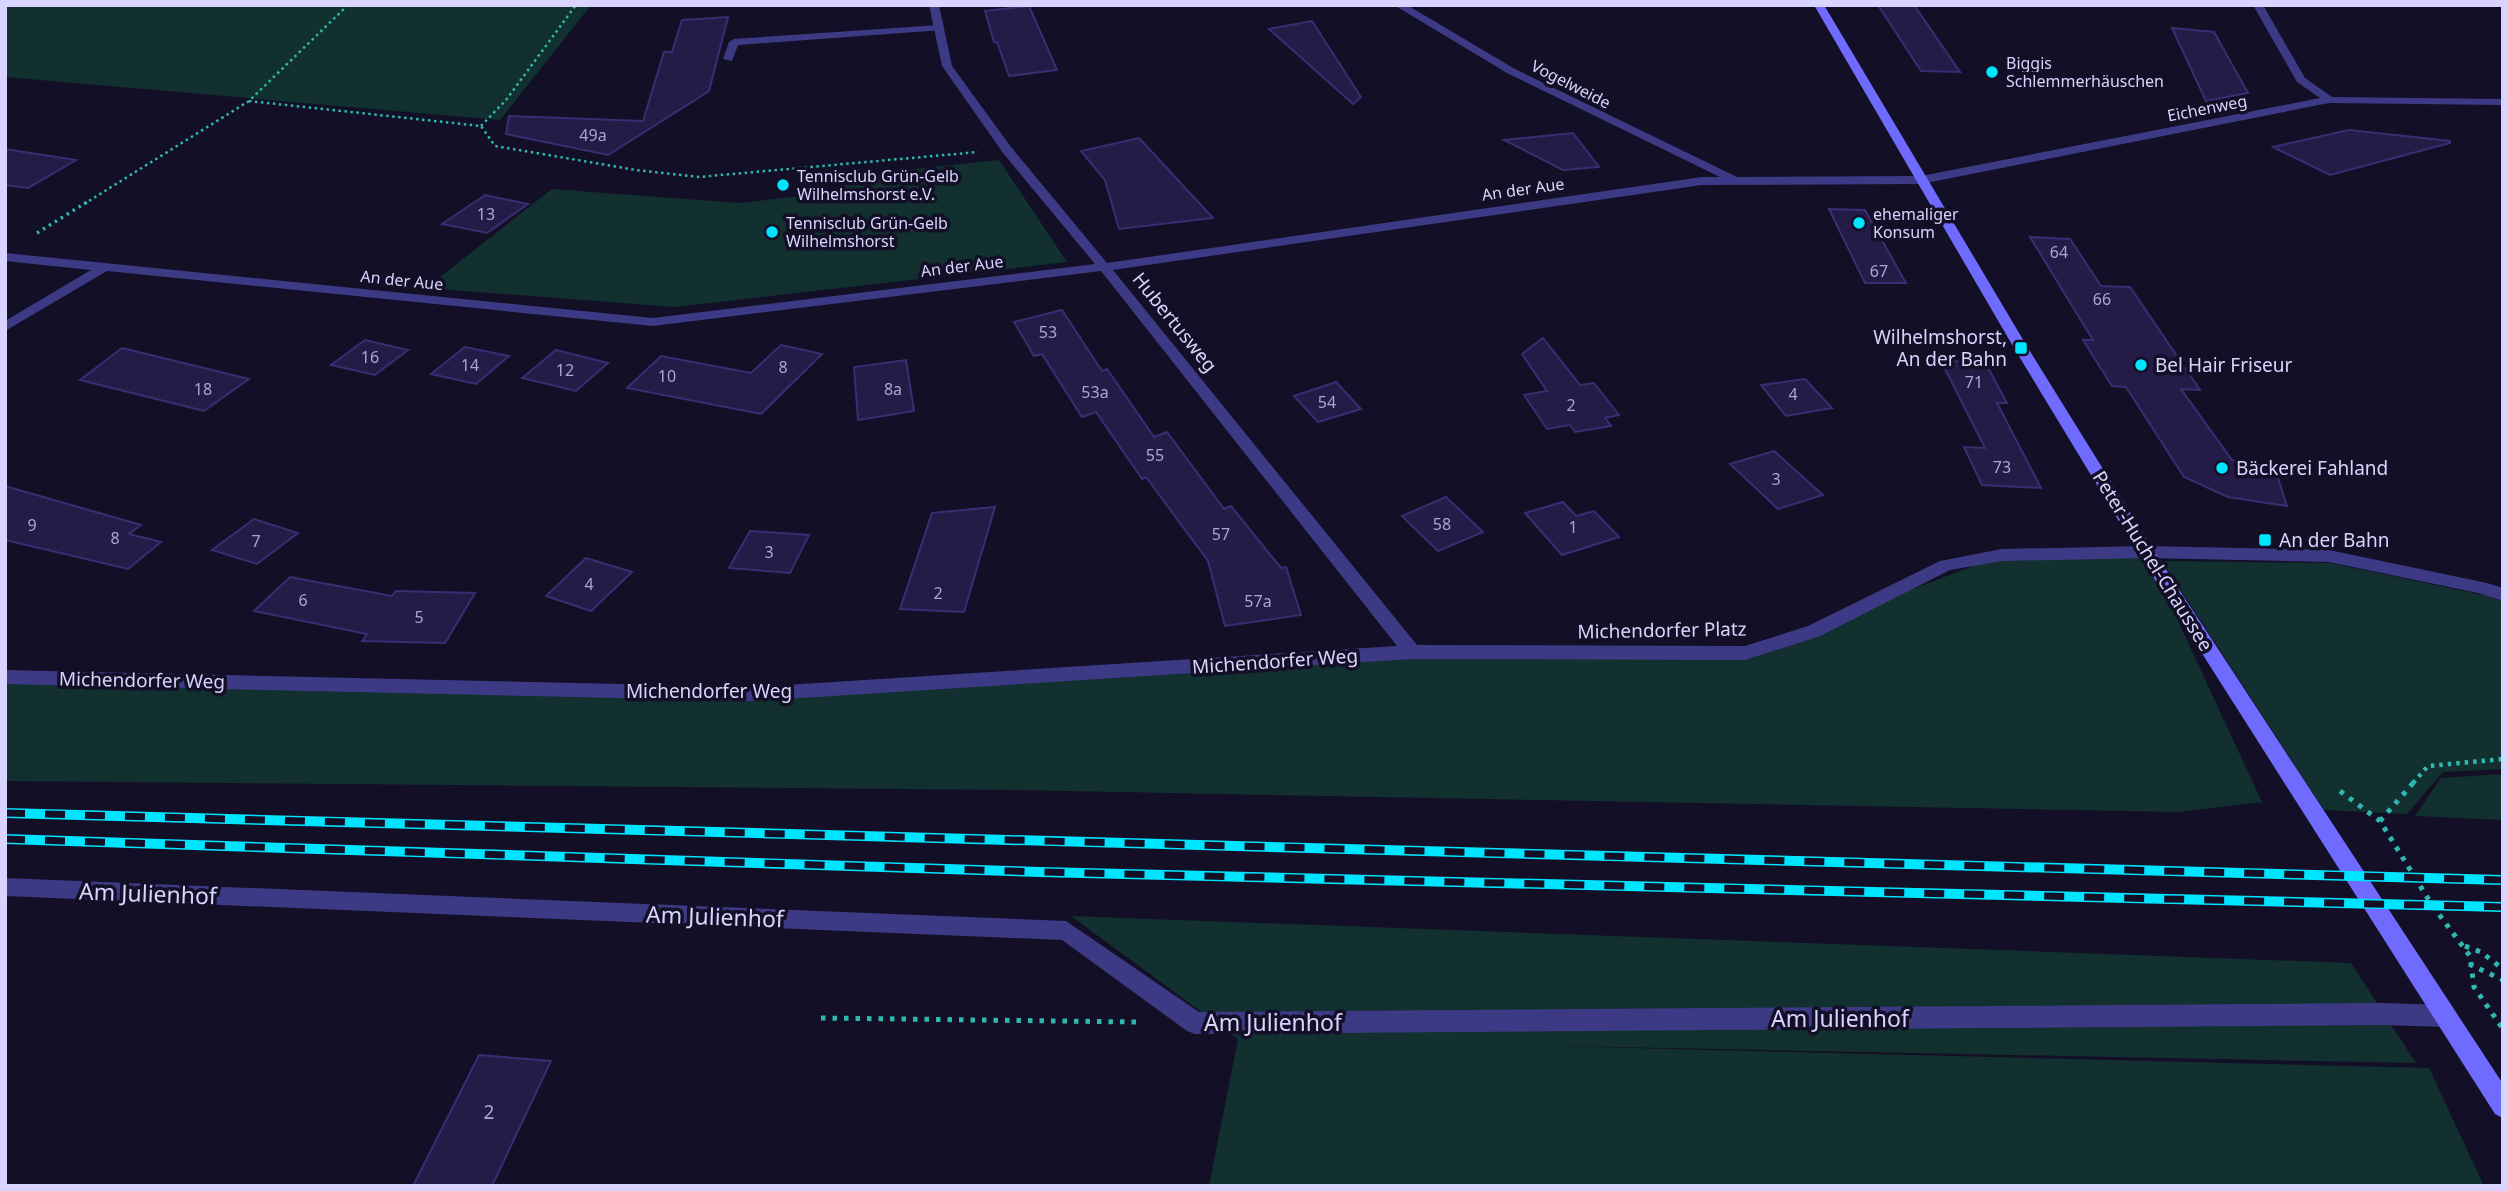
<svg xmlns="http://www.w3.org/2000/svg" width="2508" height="1191" font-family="'Noto Sans',sans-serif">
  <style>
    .green { fill: #12302f }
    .building { fill: #241b47; stroke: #3b2d73; stroke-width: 2 }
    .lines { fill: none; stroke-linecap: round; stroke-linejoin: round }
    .path-far3 { stroke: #2fb8b0; stroke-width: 2.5; stroke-dasharray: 2.5 3.5; stroke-linecap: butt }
    .path-far2 { stroke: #2fb8b0; stroke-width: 3.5; stroke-dasharray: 2.5 4.5; stroke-linecap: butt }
    .path-far1 { stroke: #2fb8b0; stroke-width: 4.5; stroke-dasharray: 3.5 5; stroke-linecap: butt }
    .path { stroke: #2fb8b0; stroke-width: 5; stroke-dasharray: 4.5 7; stroke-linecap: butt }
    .lane { fill: #3d3a85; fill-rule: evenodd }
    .street { fill: #3d3a85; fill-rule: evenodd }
    .secondary { fill: #6f6bff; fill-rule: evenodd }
    .rail-casing { stroke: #00e5ff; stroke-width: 10 }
    .rail { stroke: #130f26; stroke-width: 7; stroke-dasharray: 20; stroke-linecap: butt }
    .poi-dot { fill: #00e5ff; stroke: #130f26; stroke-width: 2.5 }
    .labels { text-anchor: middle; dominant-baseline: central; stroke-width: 7; stroke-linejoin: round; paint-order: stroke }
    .far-poi-label { font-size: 16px; fill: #d9d4ff; stroke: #130f26; text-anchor: start }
    .far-street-label { font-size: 16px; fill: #d9d4ff; stroke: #130f26 }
    .number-label { font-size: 16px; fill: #aca6d1 }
    .street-label { font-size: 19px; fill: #d9d4ff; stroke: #130f26 }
    .poi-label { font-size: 19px; fill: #d9d4ff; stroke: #130f26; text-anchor: start }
    .near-number-label { font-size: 19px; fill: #aca6d1 }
    .near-street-label { font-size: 23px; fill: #d9d4ff; stroke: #130f26 }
  </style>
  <rect width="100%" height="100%" fill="#130f26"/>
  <!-- green -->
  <path class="green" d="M5 5H591L500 120 5 77Z
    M999 160 1067 262 675 307 426 288 552 189 740 203 834 192 846 176Z
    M2146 552 2262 802 2178 812 1011 790 5 781V677L754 694 1412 652 1745 653 2002 555Z
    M2162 561 2331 563 2487 596 2503 602V769L2443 772 2407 814 2324 810Z
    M2503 774V820L2415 816 2441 778Z
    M1071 916 2351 963 2416 1063 1513 1045 2429 1068 2484 1186H1209L1238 1039Z"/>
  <!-- building -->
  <path class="building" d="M1878 5H1914L1960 72 1921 71Z
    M1029 6 1057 70 1009 76 997 42H994L985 11Z
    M728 17 709 91 608 155 506 134 509 116 643 121 664 52H672L682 20Z
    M1312 21 1361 97 1353 104 1269 29Z
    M2172 28 2214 32 2248 93 2206 101Z
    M2349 130 2450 141V143L2330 175 2273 147Z
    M1573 133 1599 167 1563 170 1504 140Z
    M1139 138 1213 218 1119 229 1105 180 1081 151Z
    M5 149 76 160 28 188 5 185Z
    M485 195 528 204 487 233 442 224Z
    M1829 209 1865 210 1906 283H1865Z
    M2030 237 2070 239 2101 286 2130 287 2200 390 2181 389 2232 460 2274 466 2287 506 2228 497 2184 477 2126 387 2112 386 2083 340H2093Z
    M1062 310 1102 371 1107 369 1154 437 1167 432 1224 509 1231 506 1281 568 1286 567 1301 615 1225 626 1208 561 1146 477 1142 479 1096 412 1082 417 1042 354 1034 356 1014 322Z
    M1543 338 1580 385 1594 383 1619 415 1605 418 1611 426 1575 432 1570 425 1547 429 1524 395 1547 391 1522 354Z
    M365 340 408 350 375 375 331 365Z
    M781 345 822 354 761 414 627 388 661 356 751 373Z
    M465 347 509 356 476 384 431 374Z
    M122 348 249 379 204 411 80 380Z
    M556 350 608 363 576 391 522 378Z
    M906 360 914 411 858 420 854 367Z
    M1941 361 1985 362 2007 403H1997L2041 488 1982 485 1964 447 1985 448Z
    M1805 379 1832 408 1786 416 1761 385Z
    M1336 382 1361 409 1318 422 1294 396Z
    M1774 451 1823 495 1778 509 1730 464Z
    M5 486 141 525 129 534 161 542 128 569 5 540Z
    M1446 497 1483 532 1438 551 1402 516Z
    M1563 502 1576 516 1594 511 1619 537 1562 555 1525 513Z
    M995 507 964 612 900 609 932 513Z
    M254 519 298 533 257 564 212 550Z
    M750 531 809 535 790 573 729 568Z
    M586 558 632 572 591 611 546 596Z
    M290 577 392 596 396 591 475 593 445 643 362 641 367 634 254 611Z
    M479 1055 551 1061 492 1186H413Z"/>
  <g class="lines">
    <!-- path-far3 -->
    <path class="path-far3" d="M249 101 481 126 495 146 636 170 699 177 978 152
      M481 126 506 100 576 5
      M84 204 249 101 348 5"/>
    <!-- path-far2 -->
    <path class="path-far2" d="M37 233 87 202"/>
    <!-- path-far1 -->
    <path class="path-far1" d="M2413 783 2428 766 2503 759"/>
    <!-- path -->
    <path class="path" d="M2340 791 2380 821 2432 905 2470 956 2474 987 2503 1029
      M2380 821 2414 782
      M2465 946 2481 952 2503 969
      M2469 964 2503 980
      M821 1018 1138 1022"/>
    <!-- lane -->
    <path class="lane" d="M939 25 944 28 943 30 738 45 732 61 723 59 729 42 734 39Z"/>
    <!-- street -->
    <path class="street" d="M929 5H939L952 66 1011 147 1107 263 1702 177H1720L1507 73 1394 5H1407L1515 69 1737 177 1921 176 2320 98 2297 82 2253 5H2263L2305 78 2332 97 2503 99V105L2329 103 1921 184 1702 185 1113 270 1417 645 1745 646 1808 626 1940 561 2002 549 2146 546 2329 550 2487 583 2503 588V601L2478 593 2329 562 2146 558 2002 561 1950 570 1820 636 1745 660 1412 659 754 701 5 684V670L754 687 1397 646 1101 271 653 326 107 271 5 331V321L91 270 5 261V253L653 318 1095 264 1003 153 942 66Z
      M5 878 1066 921 1199 1012 2383 1003 2445 1005 2453 1009 2456 1016 2453 1023 2445 1027 2383 1025 1195 1034 1187 1031 1062 940 5 896Z"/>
    <!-- secondary -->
    <path class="secondary" d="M1814 5H1824L2028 348 2152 548 2503 1084V1118L2495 1114 2140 556 2014 348Z"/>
    <!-- rail casing -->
    <g class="rail-casing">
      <path id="rail" d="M5 813 2503 880
        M5 839 1040 872 2503 907"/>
    </g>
    <!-- rail -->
    <use href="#rail" class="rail"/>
  </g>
  <!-- markers -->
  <g class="poi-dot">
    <circle cx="1992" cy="72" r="7"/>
    <circle cx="783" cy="185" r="7"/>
    <circle cx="1859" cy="223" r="7"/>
    <circle cx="772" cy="232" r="7"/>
    <rect x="2014" y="341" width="14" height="14" rx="3.5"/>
    <circle cx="2141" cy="365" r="7"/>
    <circle cx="2222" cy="468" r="7"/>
    <rect x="2258" y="533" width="14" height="14" rx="3.5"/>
  </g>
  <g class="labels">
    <!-- far-poi labels -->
    <g class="far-poi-label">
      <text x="2006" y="63">Biggis<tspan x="2006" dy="18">Schlemmerhäuschen</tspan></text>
      <text x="797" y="176">Tennisclub Grün-Gelb<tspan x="797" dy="18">Wilhelmshorst e.V.</tspan></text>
      <text x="1873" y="214">ehemaliger<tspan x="1873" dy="18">Konsum</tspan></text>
      <text x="786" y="223">Tennisclub Grün-Gelb<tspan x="786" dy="18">Wilhelmshorst</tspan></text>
    </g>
    <!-- far-street labels -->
    <g class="far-street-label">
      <text transform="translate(1571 84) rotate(27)">Vogelweide</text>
      <text transform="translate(2207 108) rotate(-11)">Eichenweg</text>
      <text transform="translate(1523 189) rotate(-8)">An der Aue</text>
      <text transform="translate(962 266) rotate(-7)">An der Aue</text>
      <text transform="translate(402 280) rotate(6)">An der Aue</text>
    </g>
    <!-- number labels -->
    <g class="number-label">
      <text x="593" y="135">49a</text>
      <text x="486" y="214">13</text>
      <text x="2059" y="252">64</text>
      <text x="1879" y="271">67</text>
      <text x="2102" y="299">66</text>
      <text x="1048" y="332">53</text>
      <text x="370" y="357">16</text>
      <text x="470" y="365">14</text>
      <text x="783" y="367">8</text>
      <text x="565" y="370">12</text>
      <text x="667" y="376">10</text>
      <text x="1974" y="382">71</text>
      <text x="203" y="389">18</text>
      <text x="893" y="389">8a</text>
      <text x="1095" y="392">53a</text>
      <text x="1793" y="394">4</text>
      <text x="1327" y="402">54</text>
      <text x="1571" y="405">2</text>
      <text x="1155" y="455">55</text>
      <text x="2002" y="467">73</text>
      <text x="1776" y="479">3</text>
      <text x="1442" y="524">58</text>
      <text x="32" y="525">9</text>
      <text x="1573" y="527">1</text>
      <text x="1221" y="534">57</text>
      <text x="115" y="538">8</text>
      <text x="256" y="541">7</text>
      <text x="769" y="552">3</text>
      <text x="589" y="584">4</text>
      <text x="938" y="593">2</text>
      <text x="303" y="600">6</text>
      <text x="1258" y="601">57a</text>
      <text x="419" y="617">5</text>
    </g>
    <!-- street labels -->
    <g class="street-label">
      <text transform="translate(1175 322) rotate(51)">Hubertusweg</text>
      <text transform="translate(2153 561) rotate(58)">Peter-Huchel-Chaussee</text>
      <text transform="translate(1662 630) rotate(-1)">Michendorfer Platz</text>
      <text transform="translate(1275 661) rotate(-4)">Michendorfer Weg</text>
      <text transform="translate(142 680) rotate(1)">Michendorfer Weg</text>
      <text x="709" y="691">Michendorfer Weg</text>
    </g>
    <!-- poi labels -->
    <g class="poi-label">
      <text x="2007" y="337" text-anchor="end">Wilhelmshorst,<tspan x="2007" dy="22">An der Bahn</tspan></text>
      <text x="2155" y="365">Bel Hair Friseur</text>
      <text x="2236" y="468">Bäckerei Fahland</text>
      <text x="2279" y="540">An der Bahn</text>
    </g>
    <!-- near-number labels -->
    <g class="near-number-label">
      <text x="489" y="1112">2</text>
    </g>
    <!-- near-street labels -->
    <g class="near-street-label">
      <text transform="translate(148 893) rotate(2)">Am Julienhof</text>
      <text transform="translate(715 916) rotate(2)">Am Julienhof</text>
      <text x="1840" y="1018">Am Julienhof</text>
      <text x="1273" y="1022">Am Julienhof</text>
    </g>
  </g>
  <!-- border -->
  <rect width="2508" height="1191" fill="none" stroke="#d9d4ff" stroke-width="14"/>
</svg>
